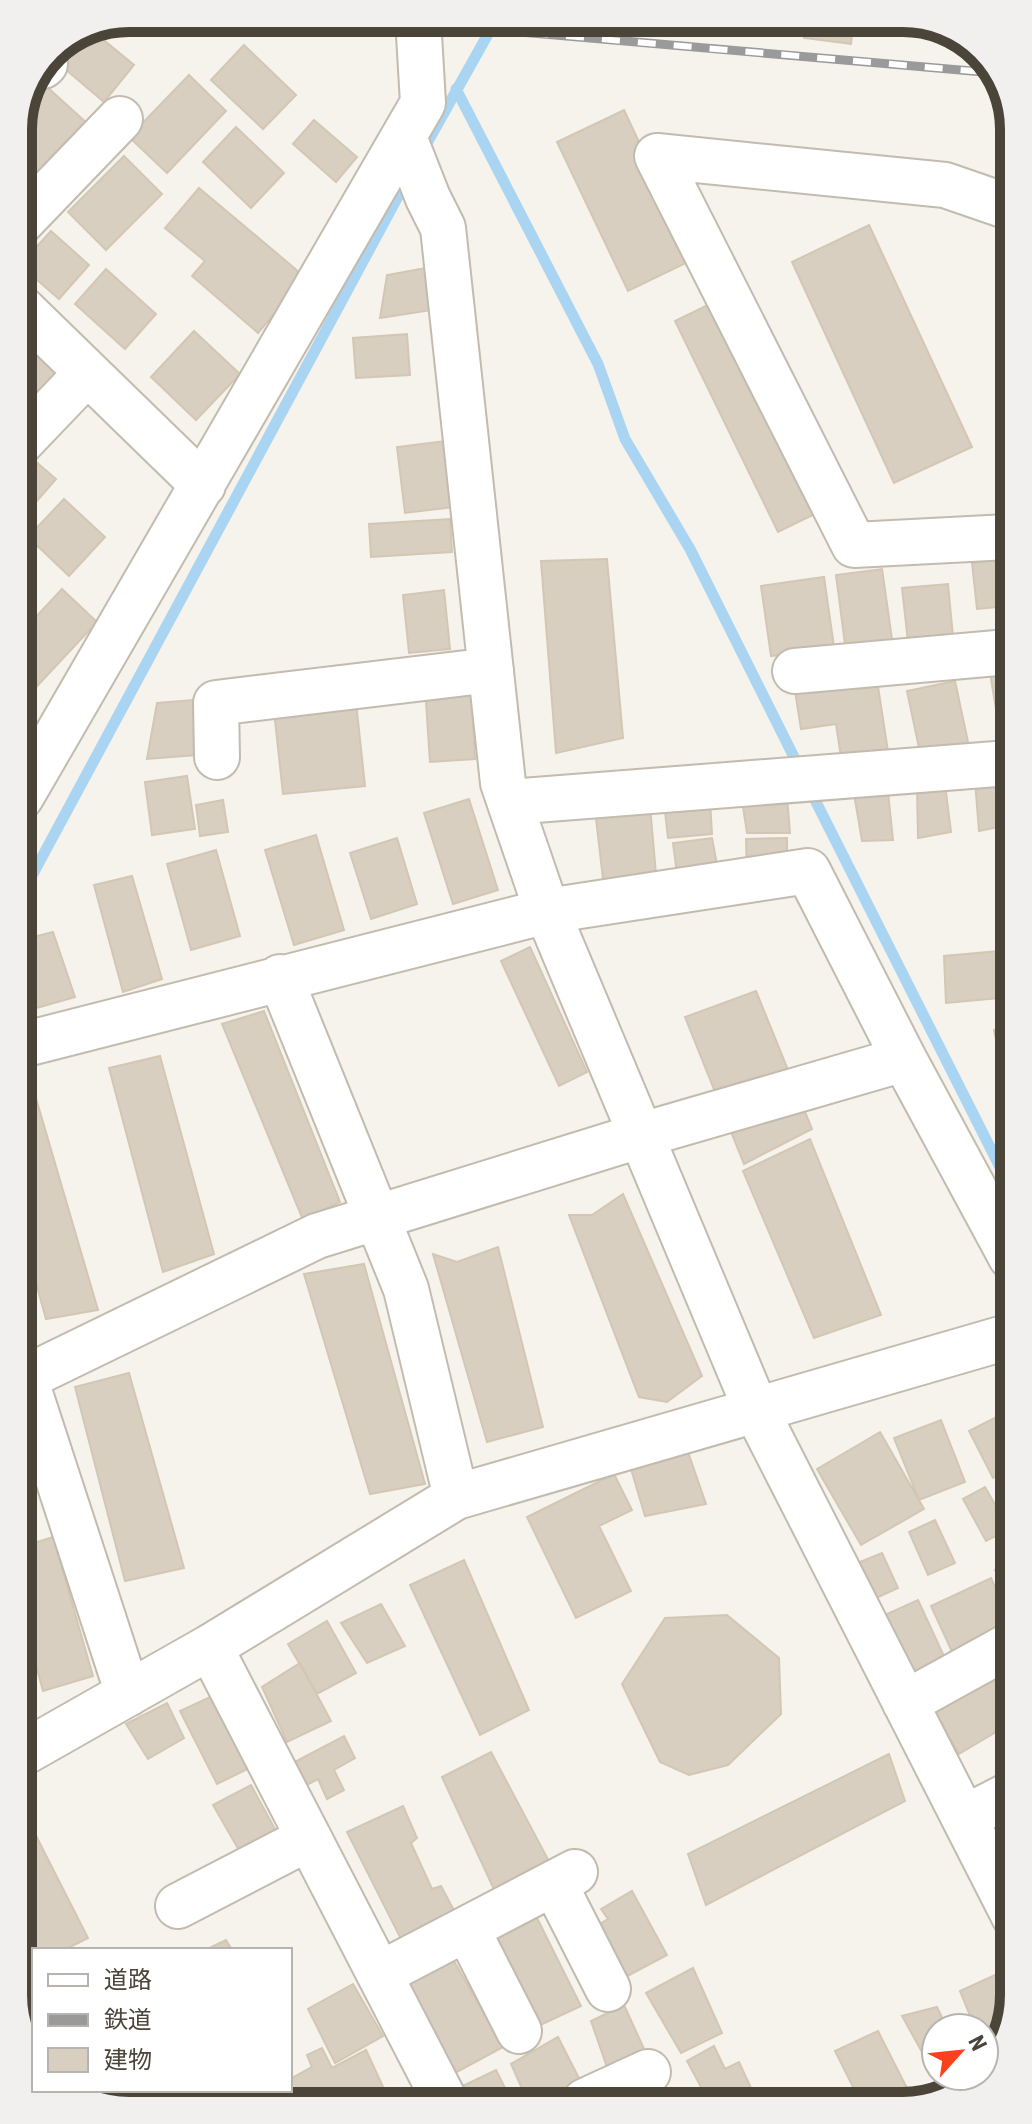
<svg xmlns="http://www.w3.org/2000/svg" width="1032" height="2124" font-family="'Roboto Condensed','Noto Sans JP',sans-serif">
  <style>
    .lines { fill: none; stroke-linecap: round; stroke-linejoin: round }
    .stream { stroke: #a9d4f2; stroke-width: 11 }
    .building { fill: #d8cfc1; stroke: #d3c7b4; stroke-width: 2 }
    .minor-casing { stroke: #c2bbae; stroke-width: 48 }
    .minor { stroke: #fff; stroke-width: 44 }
    .rail-casing { stroke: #9a9a9a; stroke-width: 9 }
    .rail { stroke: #fff; stroke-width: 6; stroke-dasharray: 18; stroke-linecap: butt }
    .rim { fill: none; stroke: #4b4439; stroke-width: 10 }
  </style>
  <rect width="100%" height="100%" fill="#f6f3ec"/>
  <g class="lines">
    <!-- stream -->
    <path class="stream" d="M456 89 598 364 625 439 690 549 800 769
      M422 152 497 18
      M809 788 1011 1189
      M21 896 408 178"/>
  </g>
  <!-- building -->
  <path class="building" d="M751 18H777L775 33 750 30Z
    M806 18H854L851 44 804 38Z
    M94 32 134 65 104 102 52 58 62 46Z
    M244 45 296 95 263 129 211 80Z
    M189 75 226 111 167 173 129 137Z
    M46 86 88 124 26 193 18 186V122L23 111Z
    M624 110 694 259 628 291 557 142Z
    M314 120 357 157 336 182 293 144Z
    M236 127 284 173 251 208 203 162Z
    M124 156 162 194 106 250 68 212Z
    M199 188 305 277 258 333 192 276 205 261 165 228Z
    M869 225 972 447 894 483 792 262Z
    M51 231 89 265 59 299 20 265Z
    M426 268 432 310 380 318 387 275Z
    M106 269 156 314 125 349 75 304Z
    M720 299 823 510 778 532 675 321Z
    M19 327 68 370 34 408 19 391Z
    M194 331 240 374 196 420 151 377Z
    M407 334 410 375 356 378 353 338Z
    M445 441 454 507 405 513 397 447Z
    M27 454 56 479 36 502 20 488V462Z
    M64 499 105 537 69 576 28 537Z
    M450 519 452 552 371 557 369 524Z
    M607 559 623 738 556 753 541 561Z
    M1008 559V606L977 609 972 563Z
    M882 569 893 646 846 652 836 575Z
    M824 577 834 647 771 656 761 586Z
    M948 584 954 647 909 651 902 588Z
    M62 589 97 622 25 699 21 695 20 634Z
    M444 590 450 649 409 653 403 595Z
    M1008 670 1009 750 1003 751 990 673Z
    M877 680 889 758 842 764 836 724 801 729 795 691Z
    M955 681 971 756 923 767 907 691Z
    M471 684 475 759 430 762 425 687Z
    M193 700 197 755 147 759 157 703Z
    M356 702 365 786 283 794 274 711Z
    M1007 775 1009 825 979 831 975 781Z
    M187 776 195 829 152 835 145 782Z
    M887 782 893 840 862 841 853 788Z
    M945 784 951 832 918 838 917 788Z
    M741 794 787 796 790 833H747Z
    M469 799 498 890 453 904 424 813Z
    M223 800 228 832 200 836 196 805Z
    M710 800 712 834 668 838 664 803Z
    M650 806 656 874 603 879 595 810Z
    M316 835 344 930 294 945 265 850Z
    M397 838 417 904 371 919 350 853Z
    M712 838 718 870 677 874 673 843Z
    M787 838V870L747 875 746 839Z
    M216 850 240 936 191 950 167 864Z
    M132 876 162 979 123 992 94 885Z
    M53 932 75 997 33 1009 22 974V940Z
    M530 947 587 1072 559 1086 501 961Z
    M1009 950 1010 997 946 1003 944 956Z
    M756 991 812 1129 744 1164 685 1017Z
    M264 1011 340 1202 303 1220 222 1024Z
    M1010 1028V1083H1005L994 1030Z
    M160 1056 214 1254 163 1272 109 1068Z
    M33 1088 98 1310 46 1319 23 1236 22 1091Z
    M810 1139 881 1315 814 1338 743 1171Z
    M623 1194 702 1376 667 1402 639 1397 569 1215H592Z
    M498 1247 543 1427 487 1442 433 1254 457 1262Z
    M364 1264 425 1484 370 1494 304 1274Z
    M129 1373 184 1568 125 1581 75 1387Z
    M1010 1410 1012 1469 993 1478 969 1431Z
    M941 1420 965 1482 919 1500 894 1438Z
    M880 1432 924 1509 861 1545 817 1469Z
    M688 1452 706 1504 645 1516 631 1469Z
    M614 1474 632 1510 599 1526 631 1591 576 1618 527 1517Z
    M985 1487 1009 1529 986 1541 963 1499Z
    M935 1520 955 1563 928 1575 909 1532Z
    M53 1537 93 1676 43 1691 25 1625 24 1546Z
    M882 1553 898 1588 872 1600 855 1564Z
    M464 1560 529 1710 480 1735 410 1585Z
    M1012 1562V1603L995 1570Z
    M991 1578 1012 1625 954 1656 931 1606Z
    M918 1600 948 1665 915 1680 885 1615Z
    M381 1604 405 1646 367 1663 341 1623Z
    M727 1615 779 1658 781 1714 728 1765 689 1775 660 1762 622 1684 665 1618Z
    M327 1621 356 1673 317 1694 288 1644Z
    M300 1663 331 1721 287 1742 262 1687Z
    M1006 1671 1013 1681V1722L959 1754 935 1713Z
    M223 1691 260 1763 217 1784 180 1711Z
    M167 1703 184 1738 148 1759 126 1724Z
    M344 1736 355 1758 334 1770 344 1790 327 1799 318 1779 301 1788 289 1765Z
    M491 1752 552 1867 498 1898 442 1777Z
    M889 1754 905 1801 706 1905 688 1854Z
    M251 1785 281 1840 244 1859 213 1805Z
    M403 1806 417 1838 411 1843 432 1889 441 1886 456 1914 403 1943 347 1832Z
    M25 1814 88 1938 70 1947 71 1950H34V1956L26 1940Z
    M632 1891 667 1955 622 1979 591 1929 608 1919 601 1909Z
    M532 1908 581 2006 532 2029 482 1936Z
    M226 1940 232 1950H205Z
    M450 1954 503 2047 440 2081 396 1982Z
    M693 1968 722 2033 681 2053 646 1993Z
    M997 1974 1011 2006 996 2054 987 2059 984 2052V2028H975L960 1991Z
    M353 1984 383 2036 335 2063 308 2009Z
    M32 1988 34 1991V2047L26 2037V1991Z
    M624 2005 645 2051 608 2070 591 2021Z
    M937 2007 947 2028H936V2076H948L938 2081 902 2016Z
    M878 2031 912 2098 859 2099 835 2051Z
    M558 2037 581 2082 544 2102H528L511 2064Z
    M714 2046 725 2069 739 2062 752 2090 733 2100H708L687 2061Z
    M322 2048 332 2068 366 2050 390 2102 269 2104 263 2093 269 2090H290V2079L312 2067 307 2055Z
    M496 2070 512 2102H456L450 2092Z
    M79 2090H101L106 2100Z
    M162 2090H201L169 2105Z"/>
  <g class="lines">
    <!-- minor casing -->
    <g class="minor-casing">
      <path id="minor" d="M43 66 45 64
        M404 137 428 198 443 228 503 783 547 911 757 1412 1014 1916
        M1006 206 945 185 657 156 854 545 1008 537
        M19 224 120 119
        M19 306 203 485
        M20 443 87 373
        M795 671 1008 652
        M217 757 216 703 491 670
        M21 797 423 103 418 18
        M510 802 1009 763
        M280 977 406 1289 456 1497
        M22 1045 547 911 808 871 904 1059 1011 1257
        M210 1647 446 2103
        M128 1694 25 1378 317 1236 642 1135 904 1059
        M905 1703 1012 1644
        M25 1752 210 1647 456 1497 1011 1336
        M964 1818 1013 1793
        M554 1883 608 1989
        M178 1906 309 1838
        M467 1929 519 2031
        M380 1974 575 1872
        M585 2101 648 2072"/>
    </g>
    <!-- minor -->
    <use href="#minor" class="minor"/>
    <!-- rail casing -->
    <g class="rail-casing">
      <path id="rail" d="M387 18 473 28 995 73"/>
    </g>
    <!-- rail -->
    <use href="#rail" class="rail"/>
  </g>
  <!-- crop -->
  <path d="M0 0H1032V2124H0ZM129 32H903A97 97 0 0 1 1000 129V1995A97 97 0 0 1 903 2092H129A97 97 0 0 1 32 1995V129A97 97 0 0 1 129 32Z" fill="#f1f0ef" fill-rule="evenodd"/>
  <path class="rim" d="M129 32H903A97 97 0 0 1 1000 129V1995A97 97 0 0 1 903 2092H129A97 97 0 0 1 32 1995V129A97 97 0 0 1 129 32Z"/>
  <!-- legend -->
  <rect x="32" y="1948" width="260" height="144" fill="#ffffff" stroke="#b7b4b0" stroke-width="2"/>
  <rect x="48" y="1974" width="40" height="12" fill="#ffffff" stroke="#b7b4b0" stroke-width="2"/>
  <text x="104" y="1988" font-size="24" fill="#4b4439">道路</text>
  <rect x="48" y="2014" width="40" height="12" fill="#9a9a9a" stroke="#b7b4b0" stroke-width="2"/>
  <text x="104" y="2028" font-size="24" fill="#4b4439">鉄道</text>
  <rect x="48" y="2048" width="40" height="24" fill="#d8cfc1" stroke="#b7b4b0" stroke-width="2"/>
  <text x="104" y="2068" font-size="24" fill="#4b4439">建物</text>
  <!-- north arrow -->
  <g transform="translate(960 2052) rotate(63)"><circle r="38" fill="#ffffff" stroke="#b7b4b0" stroke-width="2"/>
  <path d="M0-6L14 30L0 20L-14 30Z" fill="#fc3f1d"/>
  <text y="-12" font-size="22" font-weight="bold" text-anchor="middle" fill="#4b4439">N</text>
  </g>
</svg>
